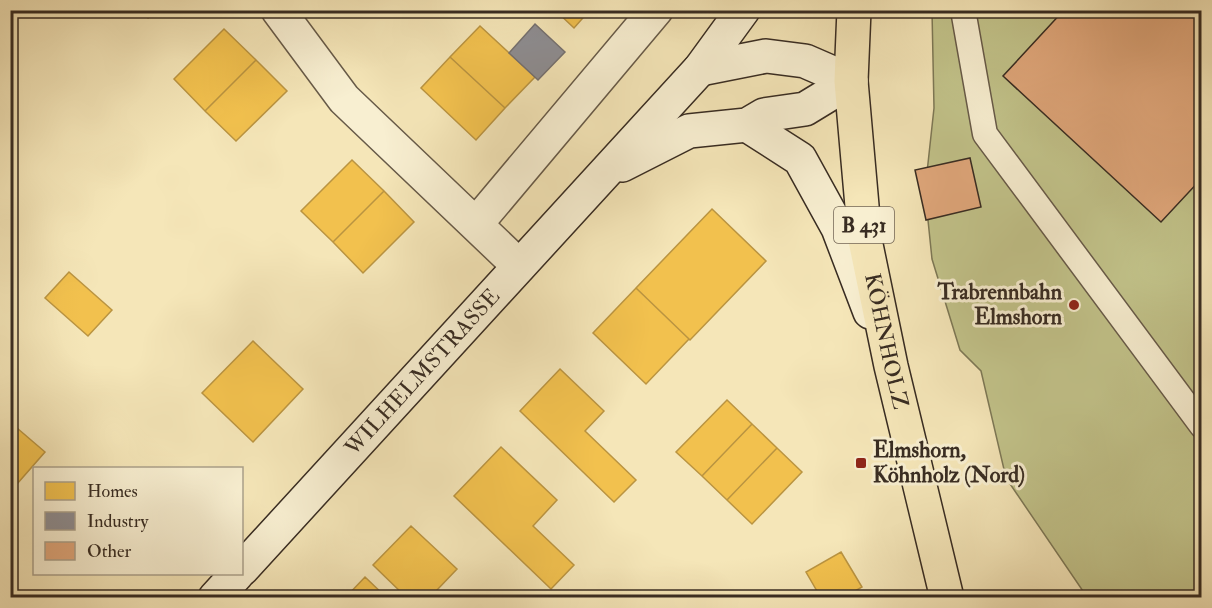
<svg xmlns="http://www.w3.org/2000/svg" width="1212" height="608" font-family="'IM FELL Double Pica',serif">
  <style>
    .green { fill: #c2c38a; stroke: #7d7856; stroke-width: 1.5 }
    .homes { fill: #f2c14e; stroke: #ba9441; stroke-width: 1.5 }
    .industry { fill: #8d8d92; stroke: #747070; stroke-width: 1.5 }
    .building { fill: #e0a77b; stroke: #382c22; stroke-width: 1.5 }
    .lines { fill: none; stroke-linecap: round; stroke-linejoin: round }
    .lane-casing { stroke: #675a48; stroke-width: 27 }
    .street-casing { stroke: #675a48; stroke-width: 36 }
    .secondary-casing { stroke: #382c22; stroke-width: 36 }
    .primary-casing { stroke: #382c22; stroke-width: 36 }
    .lane { stroke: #f8efd1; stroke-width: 24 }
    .street { stroke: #f8efd1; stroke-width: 33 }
    .secondary { stroke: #f8efd1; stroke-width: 33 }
    .primary { stroke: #f5e6b8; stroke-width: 33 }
    .poi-dot { fill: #8f2418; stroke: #f8efd1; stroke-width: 2 }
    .labels { text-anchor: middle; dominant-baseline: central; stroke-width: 6; stroke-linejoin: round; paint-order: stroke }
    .shield { fill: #f8efd1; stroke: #726656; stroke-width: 1.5 }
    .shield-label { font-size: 21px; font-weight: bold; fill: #382c22 }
    .poi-label { font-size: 22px; font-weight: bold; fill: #382c22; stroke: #f8efd1; text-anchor: end }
    .street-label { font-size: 22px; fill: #382c22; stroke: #f8efd1 }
  </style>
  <rect width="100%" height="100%" fill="#f5e6b8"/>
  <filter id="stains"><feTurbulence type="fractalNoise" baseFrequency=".00333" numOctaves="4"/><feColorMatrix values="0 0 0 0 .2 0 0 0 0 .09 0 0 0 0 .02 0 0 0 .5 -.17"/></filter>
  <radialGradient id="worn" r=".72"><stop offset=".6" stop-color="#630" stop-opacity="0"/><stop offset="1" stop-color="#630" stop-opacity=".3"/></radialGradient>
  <!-- green -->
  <path class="green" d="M932 11H1201V597H1087L1006 478 981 371 960 350 932 259 925 191 934 108Z"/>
  <!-- homes -->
  <path class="homes" d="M140 10H155L148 18Z
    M555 10H590L574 28Z
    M480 26 535 77 505 108 450 57Z
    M224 29 256 60 205 111 174 79Z
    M450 57 505 108 476 140 421 88Z
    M256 60 287 91 236 141 205 111Z
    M352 160 384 191 333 242 301 211Z
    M384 191 414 222 363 273 333 242Z
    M712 209 766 261 690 340 636 288Z
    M69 272 112 310 88 336 45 298Z
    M636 288 689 339 646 384 593 333Z
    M253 341 303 389 253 442 202 393Z
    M560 369 604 411 585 431 636 480 614 502 520 411Z
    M727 400 752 424 702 476 676 452Z
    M10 422 45 452 10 492Z
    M752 424 777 448 727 500 702 476Z
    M501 447 557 500 533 526 574 565 551 589 454 496Z
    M777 448 802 472 752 524 727 500Z
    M411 526 457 569 437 590 445 598H407L373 565Z
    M841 552 862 587 843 598H821L806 572Z
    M365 577 387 598H345Z"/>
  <!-- industry -->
  <path class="industry" d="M535 24 565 52 538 80 509 53Z"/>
  <!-- building -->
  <path class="building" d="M1064 10H1202V178L1161 222 1003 76Z
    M970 158 981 207 926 220 915 170Z"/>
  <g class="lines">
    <!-- lane casing -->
    <g class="lane-casing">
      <path id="lane" d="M963 10 985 134 1202 426"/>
    </g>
    <!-- street casing -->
    <g class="street-casing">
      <path id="street" d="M278 10 344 99 519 266
        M476 224 656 10"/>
    </g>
    <!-- secondary casing -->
    <g class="secondary-casing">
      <g id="secondary">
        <path d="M700 69 766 56 805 61 851 81"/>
        <path d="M747 125 800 159 838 228 870 312"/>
        <path d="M622 165 689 131 747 125 764 115 805 109 851 81"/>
        <path id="s1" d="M242 569 700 69 743 10"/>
        <path d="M215 598 237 574"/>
      </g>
    </g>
    <!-- primary casing -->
    <g class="primary-casing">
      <g id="primary">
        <path id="s2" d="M854 10 851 81 865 240 891 366 947 598"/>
      </g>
    </g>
    <!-- lane -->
    <use href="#lane" class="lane"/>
    <!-- street -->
    <use href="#street" class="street"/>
    <!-- secondary -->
    <use href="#secondary" class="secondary"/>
    <!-- primary -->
    <use href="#primary" class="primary"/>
  </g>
  <!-- markers -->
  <g class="poi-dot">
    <circle cx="1074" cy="305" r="6"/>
    <rect x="855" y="457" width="12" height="12" rx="3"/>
  </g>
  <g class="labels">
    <!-- shield labels -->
    <rect class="shield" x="834" y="207" width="60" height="36" rx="4.5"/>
    <g class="shield-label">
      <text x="864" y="225">B 431</text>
    </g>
    <!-- poi labels -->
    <g class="poi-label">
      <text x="1062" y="292">Trabrennbahn<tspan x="1062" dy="25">Elmshorn</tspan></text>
      <text x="873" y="450" text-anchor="start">Elmshorn,<tspan x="873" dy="25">Köhnholz (Nord)</tspan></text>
    </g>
    <!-- street labels -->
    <g class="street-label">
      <text stroke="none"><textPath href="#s2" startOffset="334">KÖHNHOLZ</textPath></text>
      <text stroke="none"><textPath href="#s1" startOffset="267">WILHELMSTRASSE</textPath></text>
    </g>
  </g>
  <!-- margin -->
  <rect width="1212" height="608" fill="none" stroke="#f5e6b8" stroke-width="36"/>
  <rect x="12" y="12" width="1188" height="584" fill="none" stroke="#382c22" stroke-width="3"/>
  <rect x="18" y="18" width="1176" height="572" fill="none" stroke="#382c22" stroke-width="1.5"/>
  <!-- legend -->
  <rect x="33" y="467" width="210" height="108" fill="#f8efd1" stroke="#aba18b" stroke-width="1.5"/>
  <rect x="45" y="482" width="30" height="18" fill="#f2c14e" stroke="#aba18b" stroke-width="1.5"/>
  <text x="87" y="497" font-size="18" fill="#382c22">Homes</text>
  <rect x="45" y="512" width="30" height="18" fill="#8d8d92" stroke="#aba18b" stroke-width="1.5"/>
  <text x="87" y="527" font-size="18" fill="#382c22">Industry</text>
  <rect x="45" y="542" width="30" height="18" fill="#e0a77b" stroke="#aba18b" stroke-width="1.5"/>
  <text x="87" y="557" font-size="18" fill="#382c22">Other</text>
  <rect width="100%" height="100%" filter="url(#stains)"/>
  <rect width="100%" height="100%" fill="url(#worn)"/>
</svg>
